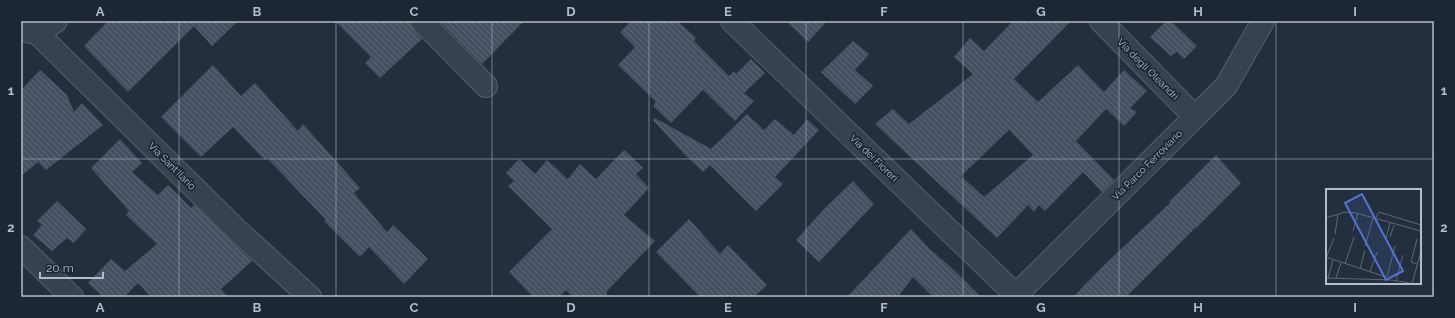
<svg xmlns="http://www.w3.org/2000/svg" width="1455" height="318" font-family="Raleway,sans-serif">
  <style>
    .building { fill: url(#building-back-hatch); fill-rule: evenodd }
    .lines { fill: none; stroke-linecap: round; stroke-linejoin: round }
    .minor-casing { stroke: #565f6c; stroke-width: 24 }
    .minor { stroke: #38414e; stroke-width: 22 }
    .grid { fill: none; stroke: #b4bcc9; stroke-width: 1; stroke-opacity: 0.55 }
    .labels { text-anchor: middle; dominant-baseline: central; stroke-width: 3.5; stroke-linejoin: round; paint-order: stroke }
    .street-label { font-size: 10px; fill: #b4bcc9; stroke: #1d2633 }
    .inset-road { fill: none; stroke: #5e6776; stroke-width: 1 }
    .view { fill: #5274d3; fill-opacity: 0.15; stroke: #5274d3; stroke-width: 2 }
    .inset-edge { fill: none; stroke: #b4bcc9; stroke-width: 2 }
    .neatline { fill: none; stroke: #b4bcc9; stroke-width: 1.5 }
    .grid-label { font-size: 13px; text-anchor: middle; font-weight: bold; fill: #b4bcc9 }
  </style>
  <defs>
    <pattern id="building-back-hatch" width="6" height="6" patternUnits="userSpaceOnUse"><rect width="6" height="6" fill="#455162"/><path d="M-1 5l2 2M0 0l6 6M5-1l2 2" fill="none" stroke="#5d6877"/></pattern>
  </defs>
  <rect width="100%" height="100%" fill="#242f3e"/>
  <!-- building -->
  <path class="building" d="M108 21H238L212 46 194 26 128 92 84 46Z
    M335 21H410L413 29 422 39 380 78 365 63 371 57Z
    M440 21H524L482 64Z
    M631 21H678L696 38 694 41 729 76 734 71 736 74 751 59 765 73 744 93 754 101 735 121 703 90 671 123 653 106 656 102 618 65 635 47 620 32Z
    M786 21H827L808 42Z
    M1013 21H1071L1014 79 1038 102 1078 65 1104 92 1124 70 1147 91 1130 108 1137 112 1124 126 1106 109 1076 141 1114 180 1102 192 1083 172 1045 211 1039 205 1034 212 1028 205 997 238 875 124 893 109 909 124 973 74 954 57 970 38 984 51ZM1009 130 1033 155 984 197 961 176Z
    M1166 21H1171L1197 46 1184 59 1177 52 1171 56 1150 37Z
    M853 41 869 54 855 70 873 86 855 104 821 72Z
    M213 65 241 96 255 83 298 131 303 124 360 188 354 193 387 232 393 225 428 259 404 284 369 247 360 257 324 221 326 220 267 158 265 160 233 127 201 157 161 117Z
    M40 70 67 95 74 112 82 103 103 125 46 170 38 162 21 176V90Z
    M747 114 764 130 775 119 794 135 807 119 819 130 775 177 783 184 756 211 710 165 703 172 685 155 653 120 655 118 711 149Z
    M120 139 142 163 132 172 158 195 168 185 191 208 194 205 252 261 221 289 228 297H151L138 283 124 297H103L88 283 111 259 125 271 157 244 126 215 129 211 91 168Z
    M624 150 643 168 636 174 649 188 624 215 655 241 607 291V297H573L566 290 559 297H533L509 272 552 229 508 186 514 181 506 173 519 159 535 174 547 160 568 179 580 164 596 179Z
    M1216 155 1241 183 1196 228V227L1126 297H1073L1103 266 1170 203 1169 202Z
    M853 181 874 204 819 262 796 240 824 209Z
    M57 201 86 229 74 243 67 238 52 251 33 235 42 225 37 221Z
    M689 219 720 254 728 245 767 285 754 297H700L656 252Z
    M911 229 931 250 954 270 981 297H933L913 277 898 297H847Z"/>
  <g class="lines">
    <!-- minor casing -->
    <g class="minor-casing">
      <path id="minor" d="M422 21 486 86
        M732 21 1016 295
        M1101 21 1195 117
        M21 26 27 31 37 33 56 21
        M37 33 237 230 310 297
        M21 247 72 297
        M1014 297 1226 86 1263 21"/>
    </g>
    <!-- minor -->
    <use href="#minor" class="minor"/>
  </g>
  <!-- grid -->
  <path class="grid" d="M179 21V297M336 21V297M492 21V297M649 21V297M806 21V297M963 21V297M1119 21V297M1276 21V297M21 159H1434"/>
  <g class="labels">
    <!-- street labels -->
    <g class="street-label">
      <text transform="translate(1148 69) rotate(45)">Via degli Oleandri</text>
      <text transform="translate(874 158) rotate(44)">Via dei Fioreri</text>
      <text transform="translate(1147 165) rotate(-45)">Via Parco Ferroviario</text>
      <text transform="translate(172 166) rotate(45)">Via Sant'Ilario</text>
    </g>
  </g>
  <!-- overview -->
  <g transform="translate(1326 189)">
    <rect width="95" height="95" fill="#242f3e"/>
    <path class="inset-road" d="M0 29 19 23 30 24 95 42M49 30 53 23 95 36M27 42 32 24M9 45 12 25M64 48 68 36M60 49 64 34M91 50 85 73 91 75M39 57 47 29M0 68 60 88M0 69 8 49M19 75 28 48M34 80 39 61M44 83 51 63M61 88 69 57M0 89 66 91 88 95M2 89 7 71M10 89 15 74M70 92 77 66M86 95 95 62"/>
    <path class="view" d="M36 5 77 82 60 91 19 14Z"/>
    <rect width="95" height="95" class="inset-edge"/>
  </g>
  <!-- border -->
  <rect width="1455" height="318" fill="none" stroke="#1d2633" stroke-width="44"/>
  <!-- scale -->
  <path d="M40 272v6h63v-6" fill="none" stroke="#b4bcc9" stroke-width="2"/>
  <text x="46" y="272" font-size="12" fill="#b4bcc9" stroke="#1d2633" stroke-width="3" paint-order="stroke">20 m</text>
  <rect x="22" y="22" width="1411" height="274" class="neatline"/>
  <g class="grid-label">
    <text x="100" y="16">A</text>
    <text x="257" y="16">B</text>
    <text x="414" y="16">C</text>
    <text x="571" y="16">D</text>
    <text x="728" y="16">E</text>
    <text x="884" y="16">F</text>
    <text x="1041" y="16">G</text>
    <text x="1198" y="16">H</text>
    <text x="1355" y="16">I</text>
    <text x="11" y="95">1</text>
    <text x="1444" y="95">1</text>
    <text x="11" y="232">2</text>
    <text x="1444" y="232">2</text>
    <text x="100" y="312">A</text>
    <text x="257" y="312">B</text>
    <text x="414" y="312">C</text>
    <text x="571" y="312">D</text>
    <text x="728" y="312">E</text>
    <text x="884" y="312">F</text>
    <text x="1041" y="312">G</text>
    <text x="1198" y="312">H</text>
    <text x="1355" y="312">I</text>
  </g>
</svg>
